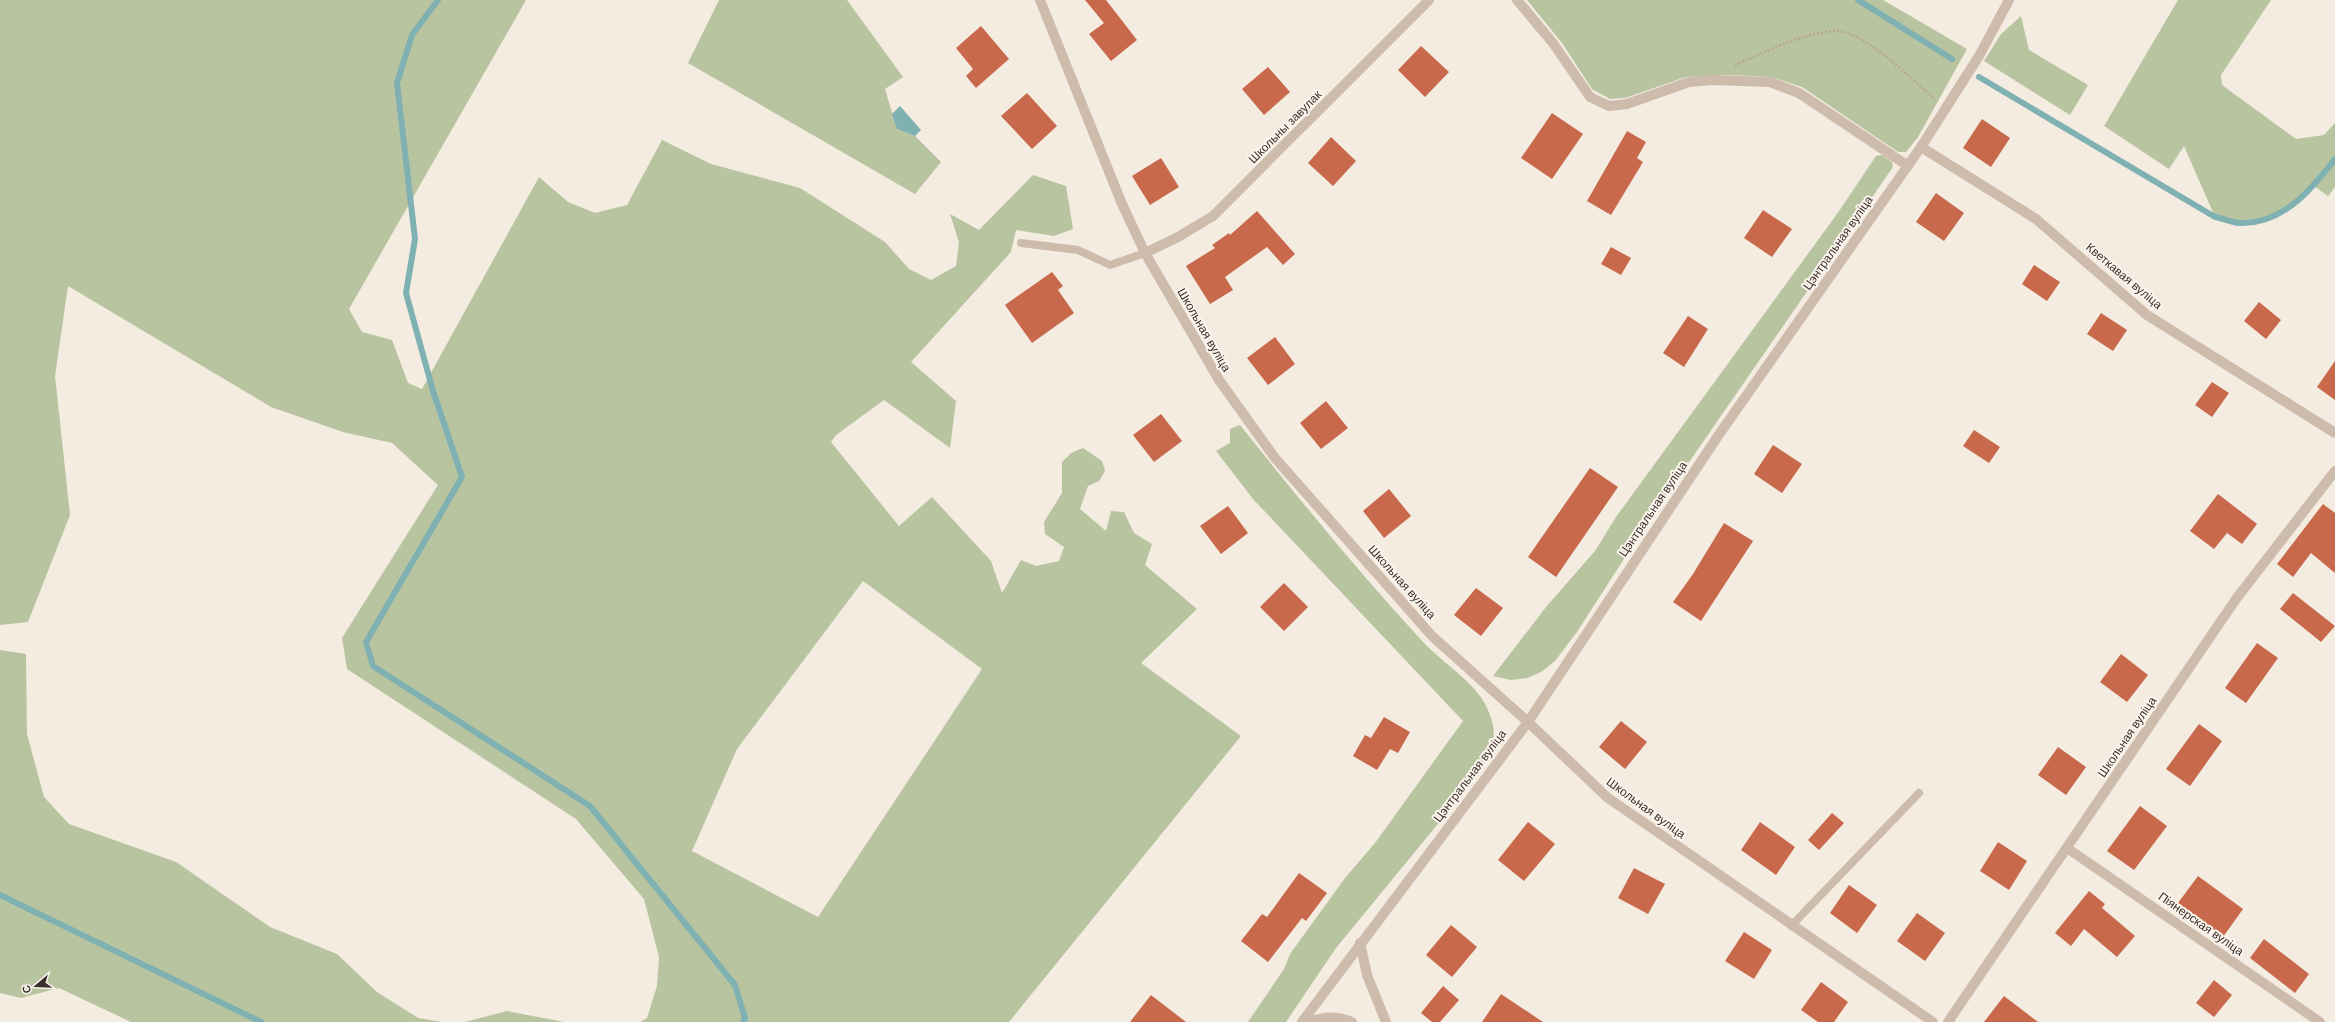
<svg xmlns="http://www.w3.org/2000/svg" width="2335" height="1022" font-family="'DM Sans',sans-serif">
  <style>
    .green { fill: #b8c4a0; fill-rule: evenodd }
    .water { fill: #7fb0b2 }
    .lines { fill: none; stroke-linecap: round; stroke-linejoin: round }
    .stream { stroke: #7fb0b2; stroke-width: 6 }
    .building { fill: #c8694b }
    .path { stroke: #b9a596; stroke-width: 2.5; stroke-dasharray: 2 2; stroke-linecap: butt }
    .service { stroke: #cdbbac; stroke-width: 8 }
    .minor { stroke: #cdbbac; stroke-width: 10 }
    .labels { text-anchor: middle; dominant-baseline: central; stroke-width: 4; stroke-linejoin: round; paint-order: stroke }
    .street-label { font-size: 12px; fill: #3b302b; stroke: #fbf5ee }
  </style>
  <rect width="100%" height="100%" fill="#f4ebe1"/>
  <!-- green -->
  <path class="green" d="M0 0H526L349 309 362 332 392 340 408 383 422 389 539 177 568 202 595 213 627 205 662 140 711 164 800 188 885 242 909 269 931 280 956 266 959 242 950 214 979 230 1033 175 1066 186 1073 229 1054 236 1016 230 1011 252 911 362 956 401 950 448 884 400 836 435 831 442 899 526 932 497 991 561 1002 593 1021 560 1036 566 1059 561 1064 547 1045 534 1044 522 1062 493V462L1071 453 1083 448 1102 461 1105 471 1099 481 1088 486 1080 509 1106 531 1111 511 1124 512 1134 533 1152 544 1145 565 1197 609 1141 663 1241 736 1009 1022H640L647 1018 657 986 659 957 644 899 576 819 347 669 342 638 438 485 392 443 343 432 271 407 68 286 55 376 70 515 28 622 0 625ZM863 581 982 669 818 917 692 851 737 749Z
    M719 0H847L903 77 885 89 897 129 915 136 941 162 915 194 688 63Z
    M1527 0H1883L1967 49 1918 137 1906 152H1898L1802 87 1771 77 1728 75 1686 77 1625 98 1610 99 1592 89 1562 43Z
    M2178 0H2271L2221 75 2222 85 2296 139 2324 135 2335 123V187L2328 196 2314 186C2277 217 2265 229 2215 217L2184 146 2169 169 2104 126Z
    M2021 16 2029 50 2088 85 2070 115 1984 61 2001 34Z
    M1882 155 1892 162 1893 167 1647 523 1577 632 1555 661 1541 672 1527 678 1511 680 1493 676 1546 607 1595 551 1616 517 1837 214 1876 156Z
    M1240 425C1300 500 1359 573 1424 643 1442 662 1477 684 1487 708 1500 735 1493 751 1478 775L1336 948 1286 1022H1248L1284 969 1290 954 1345 878 1375 843 1463 721 1253 499 1216 451 1230 443V429Z
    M0 650 26 654 27 734 44 797 69 824 176 862 270 927 337 954 377 992 418 1018 442 1022H131L59 988 21 998 0 993Z
    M507 1011 564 1022H465Z"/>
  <!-- water -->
  <path class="water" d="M900 106 921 130 915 136 897 129 892 114Z"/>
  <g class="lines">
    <!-- stream -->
    <path class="stream" d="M438 0 412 35 397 83 415 239 406 293 433 391 462 477 366 642 373 666 590 806 735 985 745 1018 743 1022
      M1858 0 1952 59
      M1979 77 2215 217C2222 218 2231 222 2239 223 2282 225 2311 190 2335 159
      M0 895 261 1022"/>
  </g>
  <!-- building -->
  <path class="building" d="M1085 0H1106L1137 40 1111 61 1089 34 1104 23Z
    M981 26 1009 59 976 88 966 76 973 69 956 48Z
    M1421 46 1449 72 1425 97 1398 70Z
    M1268 67 1290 92 1264 115 1242 89Z
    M1027 93 1057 126 1032 149 1001 116Z
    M1552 113 1583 134 1552 179 1521 158Z
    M1982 119 2010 138 1991 167 1963 148Z
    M1627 131 1646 142 1637 158 1643 162 1611 215 1587 201Z
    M1331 137 1356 161 1333 186 1308 163Z
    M1161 158 1179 187 1150 205 1132 176Z
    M1936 193 1964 213 1944 241 1916 222Z
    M1763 210 1792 229 1772 257 1744 238Z
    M1257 211 1295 254 1283 265 1267 247 1225 277 1233 290 1210 304 1186 266 1215 248 1212 245 1229 233 1230 235Z
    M1611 247 1631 258 1621 275 1601 264Z
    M2034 265 2060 282 2047 301 2022 284Z
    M1052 272 1063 286 1058 290 1074 313 1032 343 1005 305Z
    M2259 302 2281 320 2266 339 2244 321Z
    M2101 313 2127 330 2113 351 2087 334Z
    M1688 316 1708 329 1684 367 1663 353Z
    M1275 337 1295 364 1268 385 1247 358Z
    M2335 361V400L2317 387Z
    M2212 382 2229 393 2212 417 2195 405Z
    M1326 401 1348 428 1321 449 1300 423Z
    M1161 414 1182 441 1154 462 1133 435Z
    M1974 430 2000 447 1989 463 1963 446Z
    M1773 445 1802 464 1782 493 1754 474Z
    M1590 468 1618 487 1556 577 1528 557Z
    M1389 489 1411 516 1384 538 1363 511Z
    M2218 494 2257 524 2242 544 2227 533 2214 549 2190 531Z
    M2323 504 2335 513V573L2311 553 2293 577 2277 564Z
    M1228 506 1248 533 1221 554 1200 526Z
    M1724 523 1753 541 1701 621 1673 602 1693 574Z
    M1284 583 1308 607 1284 631 1260 607Z
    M1476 588 1503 608 1481 636 1454 615Z
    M2293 593 2335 626 2321 642 2280 609Z
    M2257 643 2278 658 2246 703 2225 688Z
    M2121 654 2148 675 2127 702 2100 682Z
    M1384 717 1410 732 1398 753 1390 749 1377 770 1353 756 1365 735 1371 738Z
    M1621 721 1647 742 1625 769 1599 747Z
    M2199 724 2222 741 2190 786 2166 769Z
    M2058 747 2086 767 2066 795 2038 775Z
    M2140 806 2167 826 2134 870 2107 851Z
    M1832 813 1844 823 1819 850 1808 840Z
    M1528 822 1555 844 1524 881 1498 860Z
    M1760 822 1795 847 1776 875 1741 850Z
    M1998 842 2027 861 2009 890 1980 871Z
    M1634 868 1665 884 1648 914 1618 898Z
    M1299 873 1327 893 1306 921 1302 918 1268 962 1241 941 1262 914 1267 917Z
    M2198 876 2243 909 2223 937 2178 903Z
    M1849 885 1877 905 1857 933 1830 913Z
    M2089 891 2105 904 2102 908 2135 936 2117 957 2084 929 2071 946 2055 933Z
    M1917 913 1945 933 1925 961 1897 941Z
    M1451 925 1477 947 1452 977 1426 955Z
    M1744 932 1772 950 1754 979 1725 961Z
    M2264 939 2309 974 2295 993 2250 958Z
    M2214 980 2232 995 2214 1017 2196 1003Z
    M1821 982 1848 1002 1834 1022H1818L1801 1010Z
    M1443 986 1459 1000 1440 1022H1432L1421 1013Z
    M1501 994 1543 1022H1482Z
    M1151 995 1186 1022H1130Z
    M2004 996 2038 1022H1984Z"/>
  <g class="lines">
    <!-- path -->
    <path class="path" d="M1735 65C1764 53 1802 33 1833 31 1861 28 1914 81 1935 99"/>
    <!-- service -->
    <path class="service" d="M1021 243 1078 250 1110 265 1145 253
      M1791 926 1919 793"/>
    <!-- minor -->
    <path class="minor" d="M1040 0 1122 204 1145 253 1219 380 1275 458 1432 636 1528 722 1608 798 1933 1022
      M1517 0 1553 43 1590 97 1609 106 1627 104 1689 82 1713 80 1770 82 1799 93 1908 166
      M1921 147 2036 219 2147 315 2335 433
      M1145 253 1178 237 1213 216 1429 0
      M2067 848 2320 1022
      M1360 943 1367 975 1386 1022
      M1302 1022 1528 722 1720 433 1921 147 1979 56 2009 0
      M1310 1022C1324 1016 1338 1016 1352 1022
      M1948 1022 2236 599 2335 471"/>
  </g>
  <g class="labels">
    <!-- street labels -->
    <g class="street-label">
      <text transform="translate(1285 127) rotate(-45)">Школьны завулак</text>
      <text transform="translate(1838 243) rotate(-55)">Цэнтральная вуліца</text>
      <text transform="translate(2124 276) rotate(40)">Кветкавая вуліца</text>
      <text transform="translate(1204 330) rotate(60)">Школьная вуліца</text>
      <text transform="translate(1653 509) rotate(-56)">Цэнтральная вуліца</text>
      <text transform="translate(1402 582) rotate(48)">Школьная вуліца</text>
      <text transform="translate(2127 737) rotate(-56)">Школьная вуліца</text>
      <text transform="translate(1470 776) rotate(-53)">Цэнтральная вуліца</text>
      <text transform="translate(1646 808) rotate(36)">Школьная вуліца</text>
      <text transform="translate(2201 924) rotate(35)">Піянерская вуліца</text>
    </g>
  </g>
  <!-- north arrow -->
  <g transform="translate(36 986) rotate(251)" stroke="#fbf5ee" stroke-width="3" paint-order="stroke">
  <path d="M0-3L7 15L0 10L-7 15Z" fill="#3b302b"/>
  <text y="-6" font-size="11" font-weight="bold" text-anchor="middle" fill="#3b302b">С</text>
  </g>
</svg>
